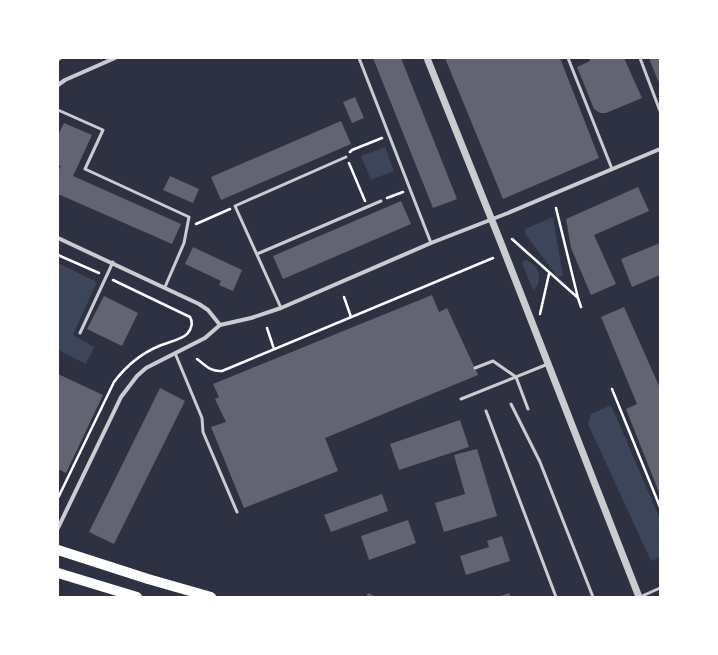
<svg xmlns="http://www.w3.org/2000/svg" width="718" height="655" font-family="Rubik,sans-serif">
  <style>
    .green { fill: #3c4559 }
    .building { fill: #626471 }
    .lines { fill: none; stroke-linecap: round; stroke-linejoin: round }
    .path { stroke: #fff; stroke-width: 2.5 }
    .service { stroke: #caccd0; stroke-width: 3 }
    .minor { stroke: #caccd0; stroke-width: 4 }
    .tertiary { stroke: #caccd0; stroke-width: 7 }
    .primary { stroke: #fff; stroke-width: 10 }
  </style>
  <rect width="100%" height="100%" fill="#2d3142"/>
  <!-- green -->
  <path class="green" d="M385 147 394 171 371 180 361 156Z
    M553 217 563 276 558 277 525 234V229Z
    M524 260C538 261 545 282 533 290L522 263Z
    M58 263 97 282 73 335 94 347 86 364 58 350Z
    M611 405 660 519V557L651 561 588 424 591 414Z"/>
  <!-- building -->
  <path class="building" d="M373 58H401L457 199 433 208Z
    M445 58H560L599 158 503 199Z
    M589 58H624L642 98 606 113H600L594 109 577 67 590 61Z
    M649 58H660V80L658 81Z
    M355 97 364 118 352 123 343 102Z
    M341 121 351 144 221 200 211 177Z
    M64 123 92 135 73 176 181 224 172 244 58 194V170L61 166 58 165V135Z
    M170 176 199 189 193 203 163 190Z
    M638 187 649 211 594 235 616 284 591 295 571 248 566 219Z
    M401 201 411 224 283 279 273 256Z
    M660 243V275L632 287 621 259Z
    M193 247 242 270 233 291 219 285 221 281 185 264Z
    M432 295 439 312 447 308 478 375 325 438 338 471 244 508 211 427 226 422 215 399 219 397 213 384Z
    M104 296 138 313 122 346 87 329Z
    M624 307 660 388V495L626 409 637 404 601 317Z
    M58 374 103 395 66 473 58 469Z
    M160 388 185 401 114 544 89 532Z
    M460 420 469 447 399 470 390 444Z
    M477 449 497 516 444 532 435 503 465 494 454 455Z
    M382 494 388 511 331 532 324 515Z
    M408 520 416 543 369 560 361 536Z
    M502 536 510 561 466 575 460 556 489 547 487 541Z
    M368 593 377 597H366Z
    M509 593 511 597H498Z"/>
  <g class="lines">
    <!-- path -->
    <path class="path" d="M58 60 61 58
      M350 152 352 150 382 138
      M349 163 365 201
      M387 198 403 192
      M556 208 578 298 581 307
      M196 224 230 209
      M512 239 577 297
      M58 255 99 273
      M344 297 351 317
      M540 314 549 274
      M267 328 274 349
      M197 359C205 365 211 372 222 371L493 258
      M612 389 660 507
      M58 498 114 382C126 366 140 354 159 346 166 343 183 339 187 334 192 329 193 322 190 317L113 280"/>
    <!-- service -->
    <path class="service" d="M359 58 431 243
      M568 58 612 169
      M640 58 660 111
      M58 110 103 130 85 169 189 217 184 243 165 287
      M257 254 381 201
      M281 308 235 206 346 157
      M80 333 113 262
      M175 353 202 418 203 432 237 512
      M475 368 493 361 516 377 528 409
      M461 399 548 364
      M511 404 540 462 593 597
      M486 411 556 597
      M640 597 660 588"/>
    <!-- minor -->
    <path class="minor" d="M58 85 65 80 115 58
      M58 238 199 304 208 310 220 325
      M58 528 121 397 137 376 146 368 205 338 220 325 251 318 281 308 431 243 508 213 660 149"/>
    <!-- tertiary -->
    <path class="tertiary" d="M427 58 501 243 639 597"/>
    <!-- primary -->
    <path class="primary" d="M58 550 148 579 211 597
      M58 573 137 597"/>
  </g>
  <!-- border -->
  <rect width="718" height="655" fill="none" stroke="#ffffff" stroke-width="118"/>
</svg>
